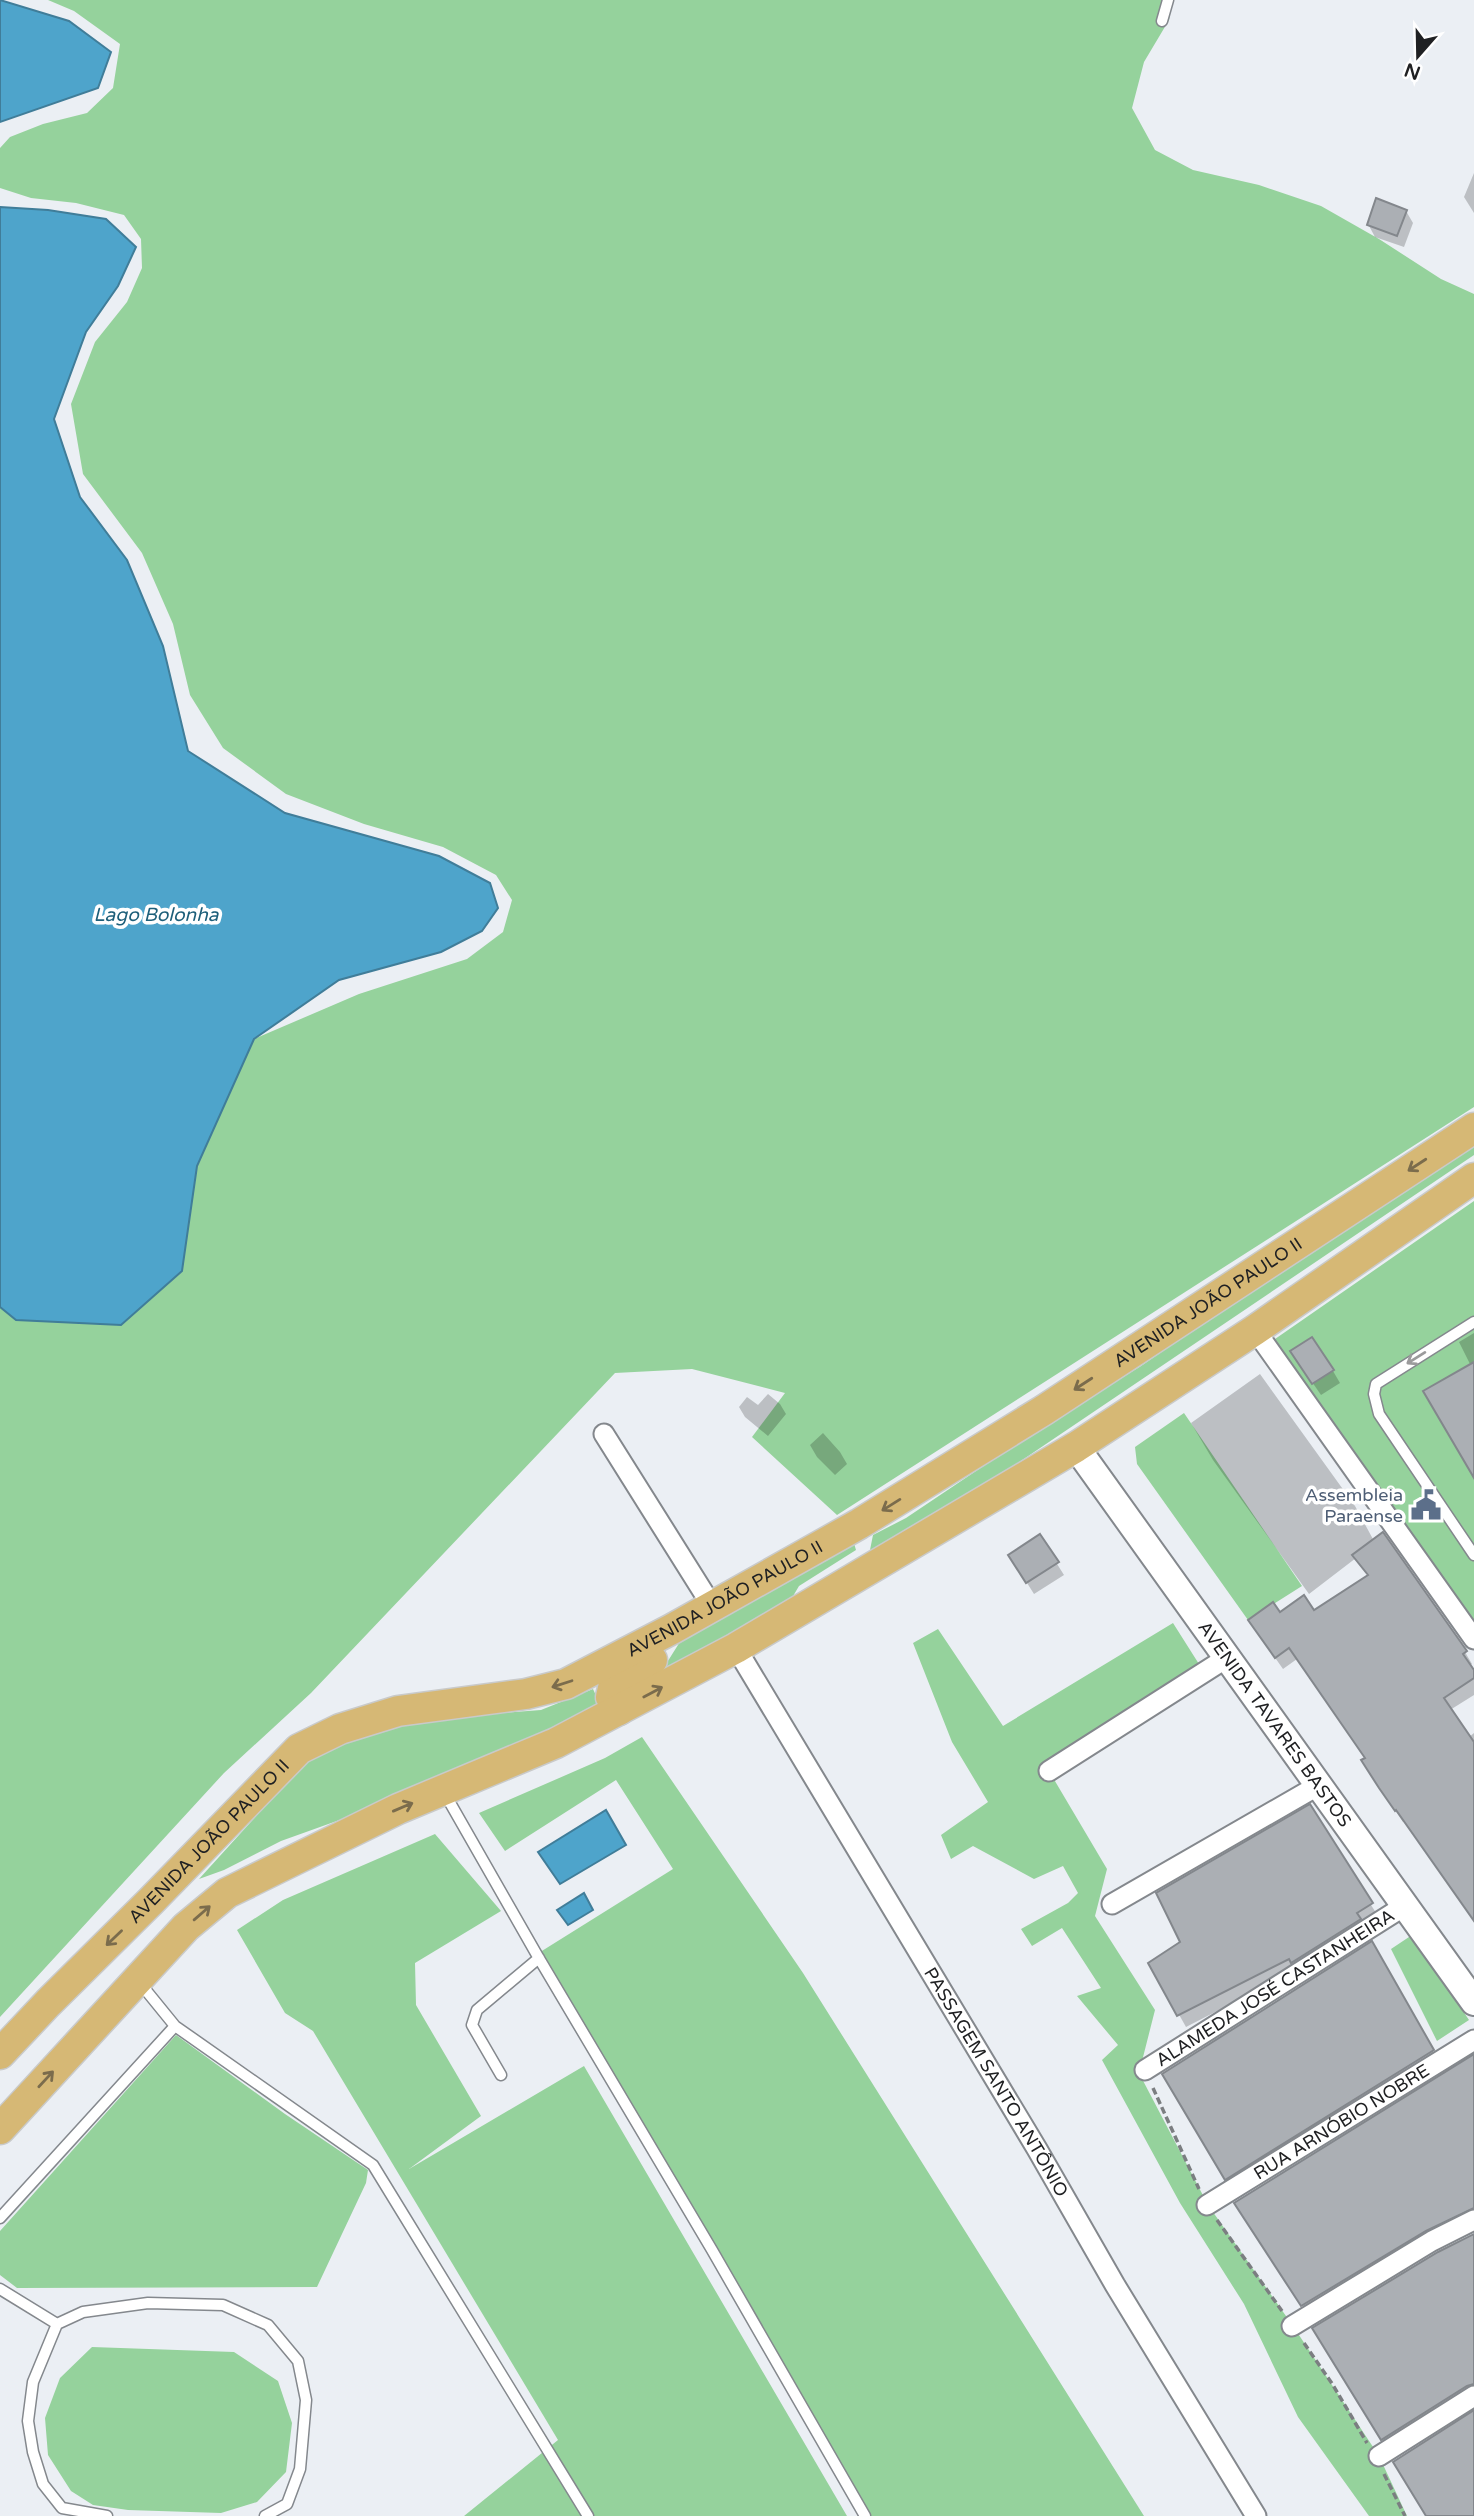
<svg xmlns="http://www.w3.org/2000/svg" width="1474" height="2516" font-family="'Varela Round',sans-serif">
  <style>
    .green { fill: #95d29c }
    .water { fill: #4ea4cb; stroke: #407d99; stroke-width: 2 }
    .shadow { fill: #0003 }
    .building { fill: #abafb4; stroke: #83878c; stroke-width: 2 }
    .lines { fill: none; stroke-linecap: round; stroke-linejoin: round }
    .lane-casing { stroke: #84888d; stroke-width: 13 }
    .street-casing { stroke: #84888d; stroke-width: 23 }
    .secondary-casing { stroke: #84888d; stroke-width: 30 }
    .primary-casing { stroke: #c9caca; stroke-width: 33 }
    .path { stroke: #7b7e81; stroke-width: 3.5; stroke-dasharray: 7 3.5; stroke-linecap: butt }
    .lane { stroke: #fff; stroke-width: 10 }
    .street { stroke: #fff; stroke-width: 19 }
    .secondary { stroke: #fff; stroke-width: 26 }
    .primary { stroke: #d6b875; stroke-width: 30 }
    .oneway { stroke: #7b6c4c }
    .oneway2 { stroke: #9b9b9c }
    .labels { text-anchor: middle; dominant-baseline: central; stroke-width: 7; stroke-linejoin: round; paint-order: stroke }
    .street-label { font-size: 18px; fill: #202123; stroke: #fff }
    .service-label { font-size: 18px; fill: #4e5e75; stroke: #fff; text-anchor: end }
    .water-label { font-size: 19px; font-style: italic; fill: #1d5f7a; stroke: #fff }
  </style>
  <rect width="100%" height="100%" fill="#ebeff4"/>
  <!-- green -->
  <path class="green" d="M48 0H1172L1169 20 1144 62 1132 108 1155 150 1193 170 1259 185 1321 206 1379 239 1441 279 1474 294V1107L837 1515 752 1437 785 1393 692 1369 615 1373 311 1693 224 1773 0 2017V1307L16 1320 182 1271 197 1166 254 1039 359 994 467 959 503 932 512 900 496 875 443 847 364 824 286 794 223 748 190 695 173 624 142 553 83 474 71 404 95 342 127 302 142 268 141 239 124 215 76 203 31 198 0 188V148L10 137 43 124 87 113 113 88 120 44 74 11Z
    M1474 1142V1155L981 1488 899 1540 870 1550 873 1535 906 1518 1031 1434 1141 1366 1296 1259Z
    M1474 1201V1639L1265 1346Z
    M1184 1413 1302 1586 1248 1620 1137 1464 1135 1447Z
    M853 1540 856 1550 799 1586 786 1608 622 1701 620 1689 666 1664 683 1637Z
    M1173 1623 1204 1672 1049 1771 1107 1869 1095 1916 1155 2010 1139 2073 1208 2205 1293 2326 1379 2456 1407 2516H1369L1298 2417 1244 2304 1180 2203 1102 2060 1118 2045 1077 1996 1101 1988 1062 1928 1032 1946 1021 1929 1068 1903 1078 1893 1063 1866 1034 1879 973 1846 951 1859 941 1835 988 1802 952 1742 913 1643 938 1629 1003 1726Z
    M593 1689 602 1709 373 1808 281 1841 224 1870 199 1879 307 1760 361 1732 461 1716 541 1710Z
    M642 1737 803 1973 1144 2516H869L537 1954 673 1869 616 1780 505 1851 479 1813 605 1758Z
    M435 1834 501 1911 415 1963 416 2005 481 2116 409 2169 584 2066 847 2516H464L558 2440 313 2031 285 2013 237 1930 283 1900Z
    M1412 1935 1469 2020 1437 2041 1391 1949Z
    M176 2035 285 2114 368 2170 366 2183 317 2287 17 2288 0 2275V2231Z
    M92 2347 234 2352 278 2381 292 2423 286 2472 257 2502 221 2513 128 2510 93 2505 71 2491 48 2455 45 2418 60 2378Z"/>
  <!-- water -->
  <path class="water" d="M0 0 69 21 111 52 98 88 0 122Z
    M0 207 48 210 106 219 136 247 118 286 86 332 54 419 80 497 127 560 163 646 188 751 285 813 439 856 490 883 498 908 482 931 441 952 339 980 254 1039 197 1166 182 1271 121 1325 16 1320 0 1307Z
    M606 1810 626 1845 560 1884 538 1852Z
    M584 1893 593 1910 568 1925 557 1910Z"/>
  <!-- shadow -->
  <path class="shadow" d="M1474 173V213L1464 197Z
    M1406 211 1413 223 1404 247 1375 237 1368 224Z
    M1474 1333V1475L1471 1366 1459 1342Z
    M1299 1363 1333 1371 1340 1383 1321 1395Z
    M1260 1374 1355 1506 1374 1541 1465 1652 1472 1664 1469 1666 1474 1673V1695L1450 1710 1469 1737 1474 1733V1921L1405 1821 1403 1822 1388 1800 1366 1759 1297 1659 1283 1669 1257 1632 1279 1615 1314 1612 1369 1576 1356 1558 1309 1594 1213 1460 1191 1423Z
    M768 1394 780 1404 786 1414 768 1436 745 1417 739 1407 747 1397 758 1405Z
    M823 1433 840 1452 847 1464 835 1475 817 1457 810 1445Z
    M1040 1537 1064 1575 1034 1594 1017 1567Z
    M1309 1807 1378 1916 1297 1970 1186 2027 1150 1963 1182 1943Z
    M1372 1943 1437 2058 1230 2186 1164 2075Z
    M1474 2056V2221L1310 2317 1243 2215Z
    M1474 2236V2397L1389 2451 1321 2341Z"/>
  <!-- building -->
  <path class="building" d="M1376 198 1407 210 1397 236 1367 225Z
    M1312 1337 1334 1370 1312 1384 1290 1351Z
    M1474 1362V1478L1423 1391Z
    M1383 1532 1467 1651 1463 1654 1474 1670V1678L1444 1698 1474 1742V1921L1396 1810 1395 1811 1379 1788 1361 1760 1365 1758 1289 1648 1275 1658 1248 1620 1273 1602 1280 1612 1304 1595 1314 1610 1368 1575 1352 1555Z
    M1040 1534 1059 1562 1026 1583 1008 1555Z
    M1310 1804 1373 1903 1357 1913 1361 1919 1291 1963 1289 1959 1177 2016 1148 1963 1180 1942 1156 1893Z
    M1372 1941 1434 2050 1225 2180 1162 2074Z
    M1474 2054V2208L1426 2231 1301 2306 1234 2203Z
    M1474 2234V2384L1467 2386 1381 2440 1312 2328 1438 2252Z
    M1474 2410V2516H1426L1393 2462Z"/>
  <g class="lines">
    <!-- lane casing -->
    <g class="lane-casing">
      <path id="lane" d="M1162 21 1168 0
        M1474 1322 1376 1384 1374 1394 1379 1414 1474 1555
        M445 1794 537 1955 712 2250 865 2516
        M140 1983 175 2026
        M501 2075 472 2025 477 2010 539 1958
        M0 2218 175 2026 373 2165 588 2516
        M0 2289 57 2324
        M107 2516 62 2508 43 2484 33 2452 28 2421 33 2382 57 2324 83 2312 148 2303 223 2305 268 2325 298 2361 306 2400 300 2469 287 2504 265 2516"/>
    </g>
    <!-- street casing -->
    <g class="street-casing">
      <g id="street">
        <path d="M1255 1330 1474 1639"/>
        <path d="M604 1434 712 1606"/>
        <path id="s1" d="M736 1648 1037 2149 1115 2285 1256 2516"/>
        <path d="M1049 1771 1228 1657"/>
        <path d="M1112 1904 1319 1785"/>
        <path id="s2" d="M1145 2070 1406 1905"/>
        <path id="s3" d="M1207 2205 1474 2040"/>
        <path d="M1292 2326 1432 2241 1474 2220"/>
        <path d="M1379 2456 1474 2396"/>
      </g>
    </g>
    <!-- secondary casing -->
    <g class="secondary-casing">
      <g id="secondary">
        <path id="s4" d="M1076 1447 1474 2002"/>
      </g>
    </g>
    <!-- primary casing -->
    <g class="primary-casing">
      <g id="primary">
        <path d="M619 1710 611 1697 614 1684 652 1660"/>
        <path id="s5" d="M0 2054 48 2003 151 1901 299 1749 340 1729 398 1711 526 1694 566 1684 672 1629 859 1524 1044 1410 1474 1128"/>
        <path d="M0 2129 186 1927 227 1893 398 1809 556 1743 736 1648 1076 1447 1255 1330 1474 1178"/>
      </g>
    </g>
    <!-- path -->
    <path class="path" d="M1153 2088 1199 2189
      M1217 2220 1282 2311
      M1304 2343 1333 2385 1367 2443
      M1384 2474 1405 2516"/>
    <!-- lane -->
    <use href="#lane" class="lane"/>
    <!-- street -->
    <use href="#street" class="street"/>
    <!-- secondary -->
    <use href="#secondary" class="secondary"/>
    <!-- primary -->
    <use href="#primary" class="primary"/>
  </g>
  <!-- one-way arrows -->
  <defs><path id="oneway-shaft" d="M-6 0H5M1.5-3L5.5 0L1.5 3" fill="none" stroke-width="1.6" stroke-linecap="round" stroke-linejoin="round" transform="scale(1.75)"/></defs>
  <g class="oneway">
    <use href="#oneway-shaft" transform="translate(1417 1165) rotate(147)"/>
    <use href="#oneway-shaft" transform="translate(1083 1384) rotate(147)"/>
    <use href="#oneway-shaft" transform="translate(891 1505) rotate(148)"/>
    <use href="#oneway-shaft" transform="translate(562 1684) rotate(162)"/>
    <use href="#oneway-shaft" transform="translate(653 1692) rotate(-28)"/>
    <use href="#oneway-shaft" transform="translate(403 1807) rotate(-23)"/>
    <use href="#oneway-shaft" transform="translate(202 1913) rotate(-41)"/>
    <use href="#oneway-shaft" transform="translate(114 1938) rotate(136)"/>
    <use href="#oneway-shaft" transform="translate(46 2079) rotate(-47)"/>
  </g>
  <use class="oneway2" href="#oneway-shaft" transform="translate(1416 1358) rotate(148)"/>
  <!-- icons -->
  <defs>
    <g id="civic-bare" transform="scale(2.415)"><path d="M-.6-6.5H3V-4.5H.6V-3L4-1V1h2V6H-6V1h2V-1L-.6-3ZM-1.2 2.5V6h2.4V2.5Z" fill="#5c6f8a" stroke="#fff" stroke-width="2.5" paint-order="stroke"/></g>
  </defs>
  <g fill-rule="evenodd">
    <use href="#civic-bare" x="1426" y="1505"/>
  </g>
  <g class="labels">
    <!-- street labels -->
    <g class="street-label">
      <text stroke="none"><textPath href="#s5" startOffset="1451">AVENIDA JOÃO PAULO II</textPath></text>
      <text stroke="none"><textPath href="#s5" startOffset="884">AVENIDA JOÃO PAULO II</textPath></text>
      <text stroke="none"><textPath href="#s4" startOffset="341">AVENIDA TAVARES BASTOS</textPath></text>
      <text stroke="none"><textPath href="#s5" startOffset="298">AVENIDA JOÃO PAULO II</textPath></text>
      <text stroke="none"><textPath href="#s2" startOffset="154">ALAMEDA JOSÉ CASTANHEIRA</textPath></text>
      <text stroke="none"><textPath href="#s1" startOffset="506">PASSAGEM SANTO ANTÔNIO</textPath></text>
      <text stroke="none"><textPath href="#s3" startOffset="158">RUA ARNÓBIO NOBRE</textPath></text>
    </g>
    <!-- service labels -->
    <g class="service-label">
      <text x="1403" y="1495">Assembleia<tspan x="1403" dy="21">Paraense</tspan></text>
    </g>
    <!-- water labels -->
    <g class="water-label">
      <text x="156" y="915">Lago Bolonha</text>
    </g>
  </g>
  <!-- north arrow -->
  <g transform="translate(1418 56) rotate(200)" stroke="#ffffff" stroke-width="5" paint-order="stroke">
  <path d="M0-5L12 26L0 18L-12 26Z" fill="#202123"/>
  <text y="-10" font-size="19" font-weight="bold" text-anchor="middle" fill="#202123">N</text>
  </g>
</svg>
